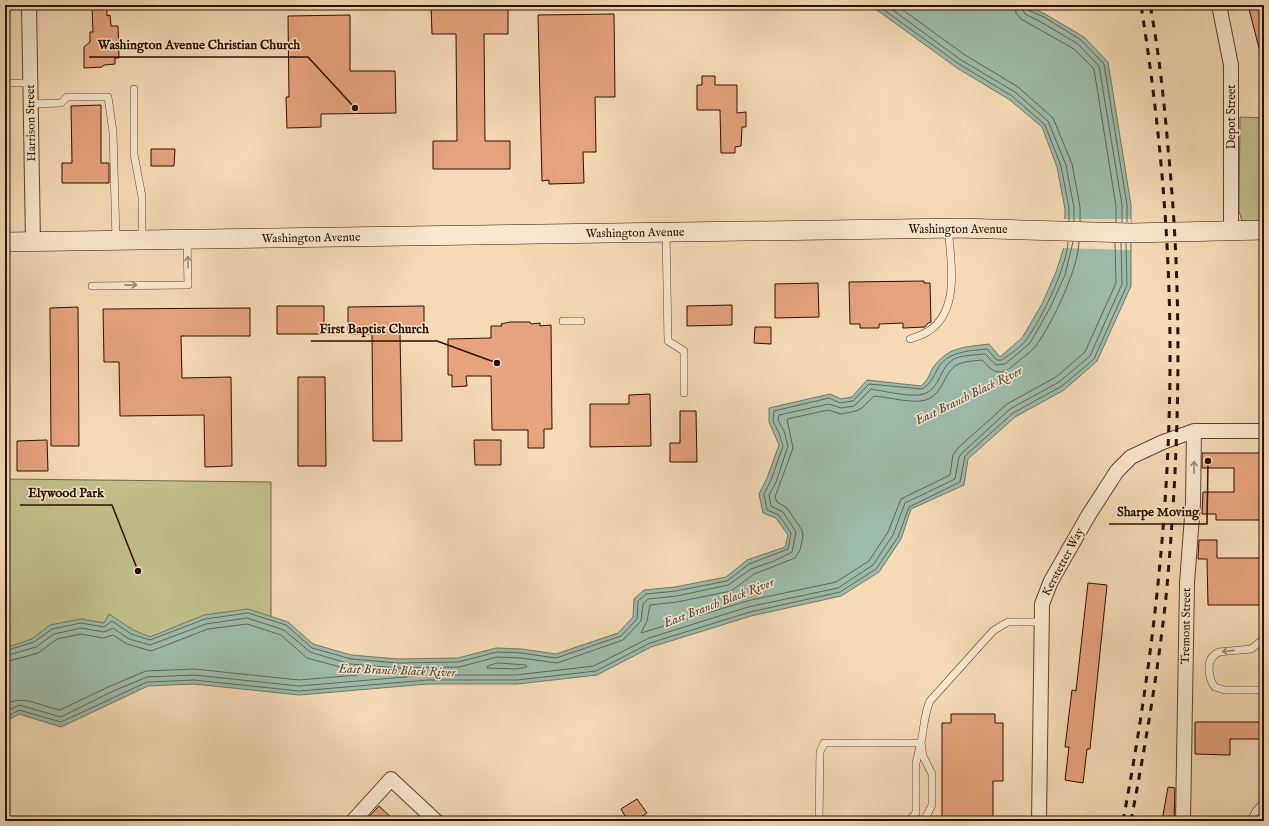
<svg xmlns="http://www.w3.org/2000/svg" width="1269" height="826" font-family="'IM FELL English',serif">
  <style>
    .green { fill: #c1be8a; stroke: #766645 }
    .water { fill: #9dbbaa; stroke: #707666 }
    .pier { fill: #f5dab5 }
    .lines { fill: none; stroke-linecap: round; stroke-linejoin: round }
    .shore { stroke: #646555; stroke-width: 1 }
    .building { fill: #e6a37d; stroke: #2c0f00 }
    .lane-casing { stroke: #5e422d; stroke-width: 8 }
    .street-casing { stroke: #5e422d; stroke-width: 16 }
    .secondary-casing { stroke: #2c0f00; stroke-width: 20 }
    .lane { stroke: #f8e7cf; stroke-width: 7 }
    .street { stroke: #f8e7cf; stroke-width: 14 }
    .secondary { stroke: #f8e7cf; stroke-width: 19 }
    .rail { stroke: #2c0f00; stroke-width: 3; stroke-dasharray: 7 7; stroke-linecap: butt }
    .oneway { stroke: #9c8672 }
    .labels { text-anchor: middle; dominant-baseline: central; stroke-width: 3; stroke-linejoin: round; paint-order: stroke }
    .street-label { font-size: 12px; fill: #2c0f00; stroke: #f8e7cf }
    .water-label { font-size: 13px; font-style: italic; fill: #544b3c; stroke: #f8e7cf }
    .leader { fill: none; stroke: #2c0f00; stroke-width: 1.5 }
    .callout-dot { fill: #2c0f00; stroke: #f8e7cf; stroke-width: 1.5 }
    .callout-label { font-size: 13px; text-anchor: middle; font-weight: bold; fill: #2c0f00; stroke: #f8e7cf; stroke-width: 3; stroke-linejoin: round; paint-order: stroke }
  </style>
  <rect width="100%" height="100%" fill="#f5dab5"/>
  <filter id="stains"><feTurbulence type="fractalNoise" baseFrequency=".005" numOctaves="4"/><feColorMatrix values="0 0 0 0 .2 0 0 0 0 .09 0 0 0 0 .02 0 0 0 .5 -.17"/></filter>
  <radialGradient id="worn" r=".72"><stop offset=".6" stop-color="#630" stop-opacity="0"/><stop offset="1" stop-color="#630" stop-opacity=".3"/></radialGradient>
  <!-- green -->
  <path class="green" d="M1240 117 1264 118V222L1242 221 1239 211Z
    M5 479 271 482V663L5 683Z"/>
  <!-- water -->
  <path class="water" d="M870 5H1026L1045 14 1084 37 1108 62 1131 205V286L1097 361 1064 390 1015 417 968 459 964 485 911 509 901 539 879 572 841 596 751 616 651 647 597 675 517 684H428L299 695 194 684 148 686 61 727 19 714 5 722V648L32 639 50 625 81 619 104 623 109 614 133 630 150 637 204 615 248 609 288 622 313 644 351 655 398 659 458 658 496 648 522 649 556 654 618 633 633 617 634 599 644 590 675 587 726 577 747 560 785 547 788 535 776 518 763 513 759 494 767 478 779 445 769 422V408L830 394 841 399 852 397 867 380 921 386C932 376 928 373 935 365 950 346 967 347 989 344L1000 357 1022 338 1042 304 1056 272 1064 247 1065 209 1057 167 1042 127 1010 100 957 68Z"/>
  <!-- pier -->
  <path class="pier" d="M1063 219H1131L1130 250 1062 248Z"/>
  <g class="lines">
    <!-- shore -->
    <path class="shore" d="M877 5 959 64 1012 96 1045 125 1061 166 1069 208V221
      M886 5 961 60 1015 92 1048 121 1066 165 1074 208V221
      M896 5 965 55 1018 87 1053 118 1072 164 1080 207V221
      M1015 5 1016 13 1021 19 1074 49 1094 69 1116 206V222
      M1021 5 1025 14 1041 22 1078 44 1099 66 1122 205V222
      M1026 5 1028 10 1044 17 1081 40 1104 64 1127 205V222
      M1079 242C1078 270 1052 324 1035 347 1030 353 1022 358 1016 363 1011 367 1007 372 1000 372 991 372 988 365 982 360 975 361 962 361 955 366 943 375 943 394 926 400 913 404 888 397 874 396L862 408 856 411 841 414 828 410 787 419 793 448 775 497 777 502 787 508 802 530 803 536 800 550 795 558 754 574 731 591 677 602 650 605 647 621 641 633 747 601 836 582 869 561 888 532 901 499 950 475 953 455 958 448 1007 404 1056 377 1085 352 1116 283 1115 243
      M5 651 34 642 52 629 81 623 104 627 112 621 131 634 150 640 205 619 248 613 286 625 312 648 351 659 398 663 458 662 497 652 521 653 556 658 621 636 637 619 638 601 646 594 676 591 727 581 749 564 788 549 791 533 779 515 767 510 764 494 771 480 783 446 779 433 773 421 774 411 829 398 840 403 853 401 869 384 922 389C931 383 932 379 937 370 946 351 969 351 987 349L997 360H1002C1010 354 1020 348 1026 340 1041 320 1067 267 1068 242
      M5 656 36 647 54 634 81 628 104 632 113 628 129 639 150 645 206 624 247 618 284 630 310 652 350 664 398 668 459 667 497 657 521 658 557 663 623 640 641 621 643 604 648 599 677 596 728 585 751 569 774 561 792 552 796 532 783 512 771 506 769 495 776 482 788 446 784 431 778 420 779 415 829 404 841 408 854 406 871 389C884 391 912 398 924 394 941 388 939 367 954 359 962 355 976 355 985 354L996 365 1005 364 1030 343 1050 308 1065 275 1073 242
      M5 662 38 653 57 639 81 634 103 638 113 635 127 644 151 651 208 629 247 624 281 635 307 658 348 669 359 671 360 673 358 675 299 680 194 669 146 671 108 687 60 710C41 707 23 693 5 705
      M498 663 526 665 527 667 516 669 487 668 488 666Z
      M5 712 19 705 61 717 111 692 147 677 194 675 299 686 428 675H516L594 666 649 638 748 607 838 588 873 565 893 535 905 503 955 479 959 457 962 453 1010 409 1059 382 1090 356 1122 284 1121 243
      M5 718 19 710 61 722 147 682 194 680 299 691 428 680H517L596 671 650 643 750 612 840 592 876 569 898 537 909 507 960 482 965 456 1013 413 1062 386 1094 359 1127 285 1126 243"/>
  </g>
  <!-- building -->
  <path class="building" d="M1248 5H1264V51L1260 52Z
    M431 6H508V34H484L485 141H510V169H433V141H457L456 34H432Z
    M92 7H107V16L110 15 111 26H118L119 58H115V64L104 65 102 67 84 68V47L90 42V32H93Z
    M614 14 615 97H595L596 152H583L584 183 549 184V180L542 181 538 15Z
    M350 15V71H395L396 113 321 114V127L287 128 286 97H289L288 16Z
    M702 76H715V85H737V113L746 112V127H742L741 146 735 147V153H721L720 110H697V85H702Z
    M101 105V163H109V183H62V163H72L71 106Z
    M151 149H175L174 166H151Z
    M924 281V283H930L931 322 928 323 925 327 903 328V323L879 324V328H860V324H850L849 282Z
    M818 283 819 317 775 318V284Z
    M732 305V325L687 326V306Z
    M277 306H324V334H277Z
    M424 306V333H400L402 441H373L372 334H348V307Z
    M78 307 79 446H51L50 308Z
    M250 308V336H181L182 378 231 377 232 466 205 467 204 415 120 416 119 362H104L103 309Z
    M510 322H530L531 324 540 323V326L551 325 552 429H544V448H528V430H492L491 376H466L467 386 452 387V375H448V339L491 338V326H502L501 324Z
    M755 327H771V344L754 343Z
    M298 377H325L326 466H298Z
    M650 394 651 446 590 447V404H629V395Z
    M680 411H696L697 462H670V443H680Z
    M47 440 48 471H17V441Z
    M474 440H501V465H475Z
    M1202 453H1264V520H1216V514H1202L1203 492H1234V468H1202Z
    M1199 540H1217V558H1264V605H1208L1207 559H1198Z
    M1088 583 1107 585 1090 749H1087L1083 783 1065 780 1069 747H1065L1072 690 1076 691Z
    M951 714H995V723H1003V781H993V821H942V723H951Z
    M1195 722H1264V739H1230V755L1195 754Z
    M1168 787 1175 788 1174 821H1162Z
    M637 799 647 813 635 821H628L621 809Z
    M379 806 395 821H365Z"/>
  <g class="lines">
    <!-- lane casing -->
    <g class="lane-casing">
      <path id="lane" d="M5 83H31
        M134 89V154L142 197V240
        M31 104 61 103 67 97H108L113 132 116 239
        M666 232 668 341 684 351V393
        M92 286 188 285 187 240
        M563 321H581
        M910 339C916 337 922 335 927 332 961 312 951 260 948 229
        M1264 639 1251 649 1219 652C1206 658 1208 672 1212 683L1215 687 1225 690H1264
        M819 821 820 752 824 743H921C924 729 924 714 930 701L993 631 1001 626 1008 622H1041
        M909 821 916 813V763L920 746
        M921 821 926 817 932 805V774L923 756 921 743
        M1251 821 1256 811 1264 802"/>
    </g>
    <!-- street casing -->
    <g class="street-casing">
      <path id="street" d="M29 5 33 242
        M1219 5 1231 65V230
        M353 821 391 779 436 821
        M1039 821 1042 604 1051 581 1088 516 1117 471 1131 457 1163 442 1194 431H1264
        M1183 821 1187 583 1193 503 1194 431"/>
    </g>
    <!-- secondary casing -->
    <g class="secondary-casing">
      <path id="secondary" d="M5 242 959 228 1131 233 1264 230"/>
    </g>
    <!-- lane -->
    <use href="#lane" class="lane"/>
    <!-- street -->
    <use href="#street" class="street"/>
    <!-- secondary -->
    <use href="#secondary" class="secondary"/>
    <!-- rail -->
    <path class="rail" d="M1123 821C1151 673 1169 521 1170 370 1171 248 1160 125 1141 5
      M1131 821C1145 747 1158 672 1166 597 1180 447 1183 298 1168 148 1164 100 1159 52 1150 5"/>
  </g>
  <!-- one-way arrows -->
  <defs><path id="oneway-shaft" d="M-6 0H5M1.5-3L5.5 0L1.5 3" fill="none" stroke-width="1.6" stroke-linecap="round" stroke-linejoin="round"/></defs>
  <g class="oneway">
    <use href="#oneway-shaft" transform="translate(188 262) rotate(-91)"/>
    <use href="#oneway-shaft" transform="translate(131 285) rotate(-1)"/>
    <use href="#oneway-shaft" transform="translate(1194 467) rotate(-90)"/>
    <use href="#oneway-shaft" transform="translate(1228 651) rotate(174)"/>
  </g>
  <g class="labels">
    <!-- street labels -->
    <g class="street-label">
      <text transform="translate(1231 117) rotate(-90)">Depot Street</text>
      <text transform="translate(31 123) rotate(-91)">Harrison Street</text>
      <text x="958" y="229">Washington Avenue</text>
      <text transform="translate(635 233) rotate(-1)">Washington Avenue</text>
      <text transform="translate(311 238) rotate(-1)">Washington Avenue</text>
      <text transform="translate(1063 562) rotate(-62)">Kerstetter Way</text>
      <text transform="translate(1186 626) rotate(-89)">Tremont Street</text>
    </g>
    <!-- water labels -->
    <g class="water-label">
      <text transform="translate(969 396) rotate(-26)">East Branch Black River</text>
      <text transform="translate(719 603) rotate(-21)">East Branch Black River</text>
      <text transform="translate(397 671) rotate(2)">East Branch Black River</text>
    </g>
  </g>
  <!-- callouts -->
  <path class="leader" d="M355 108L308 57H89M497 363L437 341H311M138 571L112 505H20M1208 461L1207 524H1109"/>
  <g class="callout-dot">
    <circle cx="355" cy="108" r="4"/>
    <circle cx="497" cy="363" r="4"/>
    <circle cx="138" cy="571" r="4"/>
    <circle cx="1208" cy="461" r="4"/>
  </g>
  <g class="callout-label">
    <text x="199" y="49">Washington Avenue Christian Church</text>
    <text x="374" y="333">First Baptist Church</text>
    <text x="66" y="497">Elywood Park</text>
    <text x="1158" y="516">Sharpe Moving</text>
  </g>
  <!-- margin -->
  <rect width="1269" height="826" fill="none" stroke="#f5dab5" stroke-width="20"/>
  <rect x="6" y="6" width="1257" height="814" fill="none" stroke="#2c0f00" stroke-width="2"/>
  <rect x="10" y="10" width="1249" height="806" fill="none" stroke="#2c0f00"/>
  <rect width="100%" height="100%" filter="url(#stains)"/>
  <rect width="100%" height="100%" fill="url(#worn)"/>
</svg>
